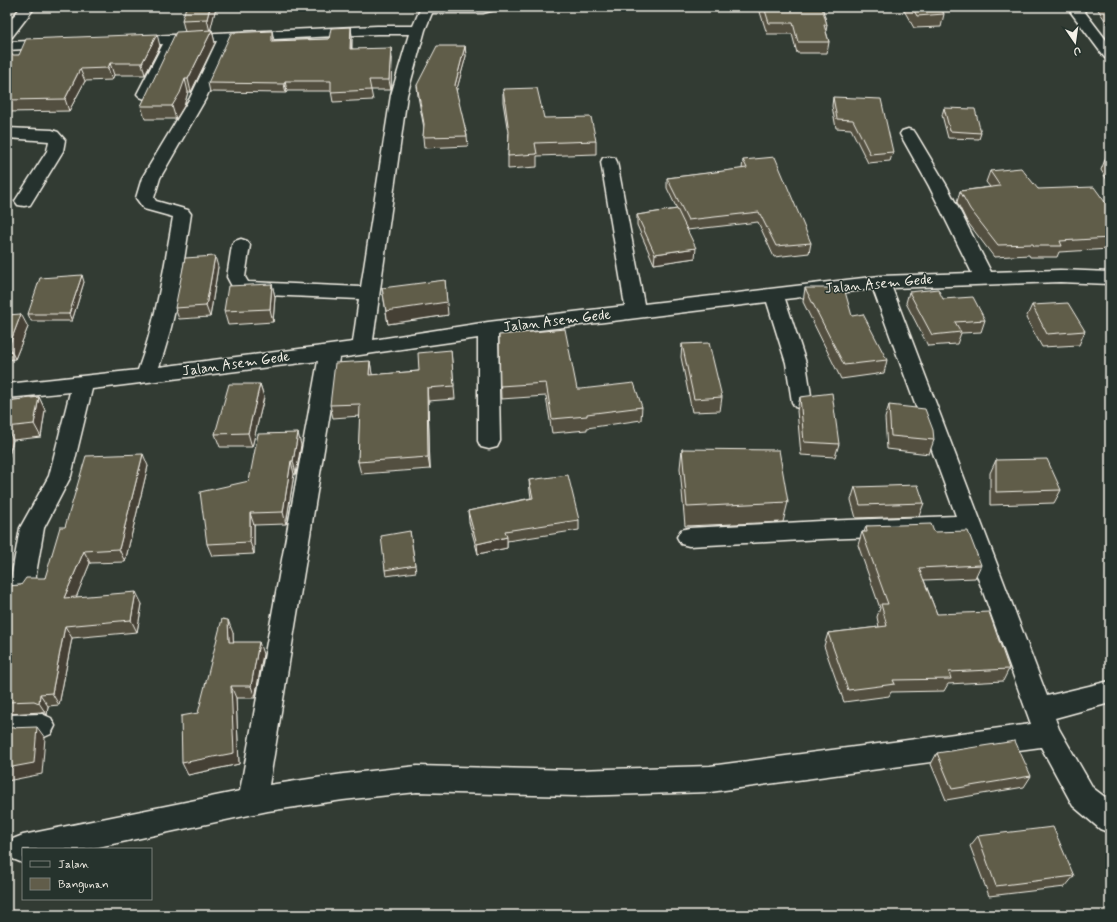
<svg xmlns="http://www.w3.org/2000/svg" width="1117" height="922" font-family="Mynerve,sans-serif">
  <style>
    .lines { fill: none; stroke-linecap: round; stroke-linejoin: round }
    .minor-casing { stroke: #f4f1e8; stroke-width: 3 }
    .major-casing { stroke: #f4f1e8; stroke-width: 3 }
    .minor { fill: #26332d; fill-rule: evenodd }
    .major { fill: #26332d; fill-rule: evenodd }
    .wall { fill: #535040; stroke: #f4f1e8 }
    .shaded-wall { fill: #444134; stroke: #f4f1e8 }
    .building { fill: #615d4a; stroke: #f4f1e8 }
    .labels { text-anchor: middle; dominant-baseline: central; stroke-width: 3; stroke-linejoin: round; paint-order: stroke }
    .street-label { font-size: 14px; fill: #f4f1e8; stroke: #26332d }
  </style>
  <rect width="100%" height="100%" fill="#323b33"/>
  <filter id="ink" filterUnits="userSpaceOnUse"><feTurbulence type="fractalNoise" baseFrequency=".025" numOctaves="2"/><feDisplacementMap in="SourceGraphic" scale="8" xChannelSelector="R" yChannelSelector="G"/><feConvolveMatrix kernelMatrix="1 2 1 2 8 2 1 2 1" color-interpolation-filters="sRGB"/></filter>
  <g filter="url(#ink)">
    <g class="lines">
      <!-- minor casing -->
      <g class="minor-casing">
        <path id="minor" d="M421 7H497L495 10 483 13H432L425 30 407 95 373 340 488 322 625 306 601 162 603 158 609 157 615 158 617 162 644 304 880 276 972 273 929 186 900 134 902 131 908 129 914 131 916 134 947 186 991 272 1060 270 1110 272V284L1060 282 892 288 1047 696 1110 681V703L1055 718 1059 729 1093 788 1110 801V833L1100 829 1073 806 1041 747 710 792 575 796 417 792 343 800 268 811 89 849H23V863L13 859 9 849 13 839 23 835 240 791 318 361 92 389 71 476 44 528 34 585 31 592 22 595 13 592 10 585 20 528 49 476 70 392 7 398V384L138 370C156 321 164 269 173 217L144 209 136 198 142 178 190 98 217 41 178 43 153 94 150 97 145 99 140 97 137 94 163 44 128 45 123 44 121 41 123 38 128 37 377 26H413ZM377 34H409L391 95 361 287 248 282 245 277 250 245 247 241 241 239 235 241 232 245 227 277 235 292 242 294 359 299 353 342 159 367C177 318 183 265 191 214L188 210 156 201 154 198 160 178 206 98 232 41ZM873 289 956 516 821 521 689 528 681 530 677 537 681 544 689 546 821 539 962 534 1031 724 710 766 575 770 417 766 343 774 269 785 339 358 478 338V441L481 447 489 449 497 447 500 441 498 335 767 302 786 363 792 402 795 407 802 409 809 407 812 402 806 363 785 299Z
          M1067 7H1081L1110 45V59L1105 58Z
          M54 40 59 41 61 44 59 47 7 50V42Z
          M7 128 52 130 58 132 65 140 63 151 30 205 24 206 18 205 15 201 47 151 49 141 7 138Z
          M42 714 51 718 55 726 51 734 42 738 7 739V715Z"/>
      </g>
      <!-- major casing -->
      <g class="major-casing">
        <path id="major" d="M21 7H35L12 37 7 38V24Z"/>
      </g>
      <!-- minor -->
      <use href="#minor" class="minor"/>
      <!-- major -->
      <use href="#major" class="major"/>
    </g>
    <!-- wall -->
    <path class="wall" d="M216 7 210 30H212L215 43 191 92H188L184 106 176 119H145L141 106 185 32 182 20Z
      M761 7H822L827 25 826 31 829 42 827 53H797L792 34H767L760 12Z
      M902 7H940L944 14 941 27 914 28Z
      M1096 7H1110V28L1097 8Z
      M351 27 352 37V49L392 58 391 90H371L373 100 333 102 331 91H287L286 93 210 92 208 83 274 41 329 39Z
      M160 46 145 75H114L112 80 85 81 69 111 7 112V56Z
      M465 46 466 56 456 92 467 136 468 146 424 148 423 137 424 128 418 96 417 85Z
      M503 89 544 118 596 141V154L537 156V167L508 169V156L509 139 503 102Z
      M833 97 893 152 890 161 868 163 851 129 836 128 832 106Z
      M944 108 981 133 979 139 948 138 942 115Z
      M1106 157H1110V185L1101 170Z
      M743 160 811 243 809 253 774 257 758 222 687 230 695 258 654 264 637 225V215L677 209 667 188V178L742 169Z
      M990 171 1038 189 1110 209V249L1059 252 1057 257H1030L1029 255 994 257 966 220 957 202 960 191 990 187 986 182Z
      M218 267 210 317 179 319 175 308Z
      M84 282 72 321H31L28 314Z
      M272 284 275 297 273 322 228 325 224 311Z
      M382 288 448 315 388 324Z
      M805 288 887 360 884 373 841 379 803 302Z
      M909 292 943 299 985 320 981 332 961 333 957 344 928 346 906 303Z
      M1032 305 1085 331 1079 345 1042 347 1026 318Z
      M7 315 28 327 15 359 7 360Z
      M499 335 577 389 642 407 641 420 587 428V430L552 433 546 396 501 399Z
      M682 344 722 397 720 411 692 412 681 357Z
      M451 350 455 399 428 401 430 469 361 474 358 462 360 416 333 418 330 405 370 361 372 375 419 371Z
      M260 384 264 397 252 447H220L215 434Z
      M39 397 45 410 41 437 13 440 7 463V401Z
      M800 397 839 444 835 457 801 455 797 411Z
      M889 405 934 440 929 454 887 449 885 418Z
      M301 445 296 474H294L286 524 254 525V554L212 556 207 544 249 481Z
      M682 449 788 502 783 522 685 526 680 468Z
      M996 460 1061 490 1054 503 990 505V473Z
      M148 466 125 562 90 563 76 597 142 604 137 632 72 638 59 705 48 706 47 715 42 712 7 714V586L21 585 45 578 65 527Z
      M529 480 579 520V530L507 541V548L478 554 469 522 468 511 531 498 530 491Z
      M855 487 924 503 919 516 856 518 851 500Z
      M866 526 934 532 981 565 975 578 924 580 937 614 1009 669 1003 681 948 684 944 691 891 692 889 696 844 702 824 646 828 633 879 627 877 617 880 608 858 545 862 532H864Z
      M410 531 416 572 386 576 385 570Z
      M233 633V642L263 654 255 698H236L239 764 188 775 198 713Z
      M937 753 1031 776 1024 787 946 800 931 764Z
      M978 836 1074 876 1065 887 989 896 970 846Z"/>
    <!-- shaded-wall -->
    <path class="shaded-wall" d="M210 7H216L210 32 207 19Z
      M351 27 352 37 351 58 350 49Z
      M212 30 215 43 191 92 188 79Z
      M272 31 274 40 273 51 272 41Z
      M157 34 160 46 145 75 142 63Z
      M465 46 466 56 455 96V85Z
      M391 48 392 58 391 90 389 80Z
      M110 63 114 75 112 80 108 68Z
      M80 69 85 81 69 111 65 99Z
      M185 79 188 92 184 106 176 119 172 106Z
      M285 81 287 91 286 93 284 84Z
      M696 248 695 258 654 264 655 254Z
      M215 256 218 267 210 317 206 306Z
      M82 275 84 282 72 321 69 314Z
      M445 280 448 315 388 324 386 311Z
      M272 284 275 297 273 322 270 309Z
      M21 314 28 327 15 359 9 346Z
      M370 361 372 374 371 388 369 375Z
      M260 384 264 397 252 447 248 433Z
      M427 388 428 401 430 469 428 457Z
      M39 397 45 410 41 437 34 424Z
      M7 428 13 440 7 463Z
      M298 433 301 445 296 474 293 461Z
      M143 454 148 466 125 562 119 549Z
      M291 461 294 474 286 524 283 512Z
      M250 513 254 525V554L250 542Z
      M507 537V548L478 554 477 544Z
      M84 551 90 563 71 610 64 598Z
      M136 592 142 604 137 632 131 620Z
      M228 620 233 633 234 654 229 642Z
      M65 626 72 638 59 705 52 693Z
      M259 642 263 654 255 698 251 686Z
      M231 686 236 698 239 764 188 775 182 763Z
      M40 694 48 706 47 715 39 703Z
      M37 727 45 738 42 774 7 781V768Z"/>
    <!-- building -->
    <path class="building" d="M186 7H210L207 19 182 20Z
      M764 7H822L827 25H824L829 42H798L793 23H769Z
      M912 7H940L944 14 917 16Z
      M351 27 350 49 391 48 389 80H369L371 90 331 92V81H285L284 84 208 83 231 33 272 31V41L329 39 331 28Z
      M212 30 188 79H185L180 93 172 106H141L176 32Z
      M157 34 142 63H110L108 68 80 69 65 99 7 100V56L8 55H19L26 39Z
      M437 46H465L455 85 467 136 423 137 424 124 417 85Z
      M537 88 544 118 591 117 596 141 535 143 537 154 508 156 509 132 503 89Z
      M833 97 881 99 893 152 870 154 853 120 837 119Z
      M944 108 975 109 981 133 950 131Z
      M775 157 811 243 776 246 759 212 688 220 667 178 747 168 743 160Z
      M1106 157H1110V163Z
      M1021 168 1038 189 1094 187 1110 209V238L1060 241 1062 246H1034L1033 244 998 245 970 209 960 191 1000 186 990 171Z
      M677 209 696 248 655 254 637 215Z
      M215 256 206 306 175 308 185 258Z
      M82 275 69 314H28L40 278Z
      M445 280 447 302 386 311 382 288Z
      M272 284 270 309 224 311 228 286Z
      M805 288H844L852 316 863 314 887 360 844 365Z
      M938 289 943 299 973 297 985 320 955 322 961 332 932 335 909 292Z
      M1068 303 1085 331 1047 334 1032 305Z
      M21 314 9 346H7V315Z
      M565 329 577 389H581L634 383 642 407 587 414V416L552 419 546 383 500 386 499 335Z
      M709 343 722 397 694 399 682 344Z
      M451 350 454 386 427 388 428 457 358 462 360 404 330 405 335 363 370 361 369 375 419 371 418 353Z
      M229 384H260L248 433 215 434Z
      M832 393 839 444 804 442 800 397Z
      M39 397 34 424 7 427V401Z
      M889 405 925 409 933 430 934 440 891 436Z
      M298 433 293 461H291L283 512 250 513V542L207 544 200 492 249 481 258 434Z
      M682 449 779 450 788 502 687 507Z
      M143 454 119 549 84 551 64 598 136 592 131 620 65 626 52 693 40 694 39 703 34 701 7 702V586L21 585 26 578H45L60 527H65L86 456Z
      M1047 459 1061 490 996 492V460Z
      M568 475 579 520 505 531 507 537 477 544 468 511 533 498 529 480Z
      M918 485 924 503 860 505 855 487Z
      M931 524 934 532 968 531 981 565 919 568 937 614 989 612 1009 669 949 672 951 679 893 680 895 684 848 690 828 633 887 626 881 604H888L862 532H867L866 526Z
      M410 531 415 565 385 570 381 536Z
      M222 619 228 620 229 642H259L251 686H231L234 753 182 763 181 716 198 713Z
      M37 727 34 763 7 768V728Z
      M1015 741 1031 776 952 789 937 753Z
      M1053 827 1074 876 996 886 978 836Z"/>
  </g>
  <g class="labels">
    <!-- street labels -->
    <g class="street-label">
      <text transform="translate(879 284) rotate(-5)">Jalan Asem Gede</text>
      <text transform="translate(557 321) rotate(-7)">Jalan Asem Gede</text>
      <text transform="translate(236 364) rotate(-8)">Jalan Asem Gede</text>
    </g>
  </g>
  <!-- margin -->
  <rect width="1117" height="922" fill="none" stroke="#26332d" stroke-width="24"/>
  <rect x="12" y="12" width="1093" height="898" fill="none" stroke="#f4f1e8" stroke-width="1.5" filter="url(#ink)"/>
  <!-- legend -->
  <rect x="22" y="848" width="130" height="52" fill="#26332d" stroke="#787f78"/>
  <rect x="30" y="861" width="20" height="6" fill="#26332d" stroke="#787f78"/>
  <text x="58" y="868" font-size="12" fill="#f4f1e8">Jalan</text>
  <rect x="30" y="878" width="20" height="12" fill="#615d4a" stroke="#787f78"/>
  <text x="58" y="888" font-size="12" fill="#f4f1e8">Bangunan</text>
  <!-- north arrow -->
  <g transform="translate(1075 42) rotate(167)" stroke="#26332d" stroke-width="3" paint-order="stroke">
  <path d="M0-3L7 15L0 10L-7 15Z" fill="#f4f1e8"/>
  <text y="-6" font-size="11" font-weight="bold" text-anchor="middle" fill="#f4f1e8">U</text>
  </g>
</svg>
